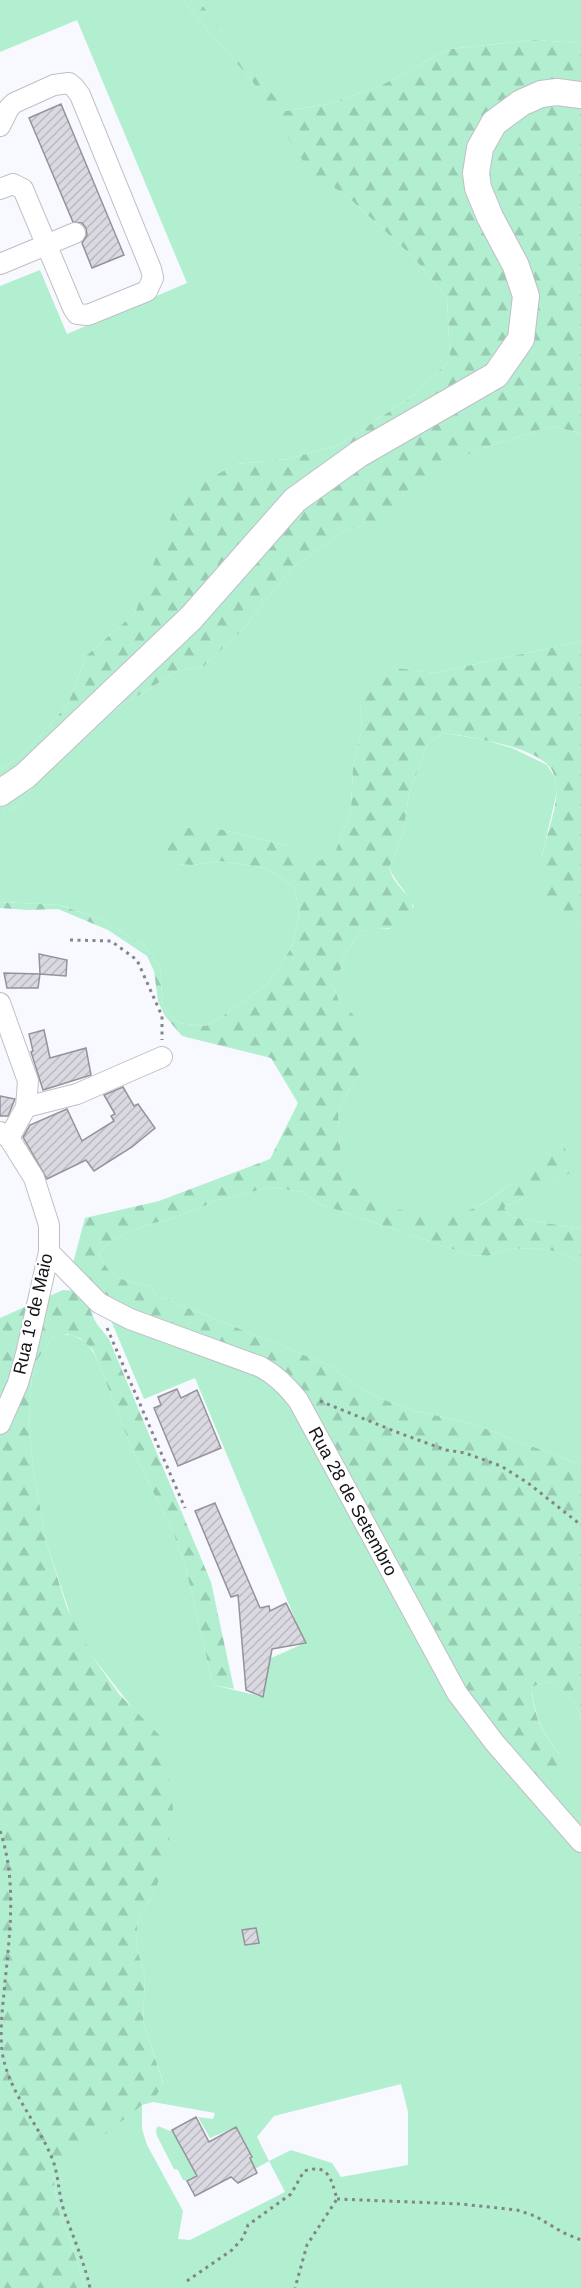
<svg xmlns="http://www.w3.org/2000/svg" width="581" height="2288" font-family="Helvetica,sans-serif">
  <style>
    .green { fill: #b1efd0; fill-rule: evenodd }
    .forest { fill: url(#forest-firs) }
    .building { fill: url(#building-hatch); stroke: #94939b; stroke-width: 1.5 }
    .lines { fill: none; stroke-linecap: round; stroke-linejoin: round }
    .minor-casing { stroke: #bfbfc7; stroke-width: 22 }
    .major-casing { stroke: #bfbfc7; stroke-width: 28 }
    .path { stroke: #848489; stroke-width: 3; stroke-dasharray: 3 4.5; stroke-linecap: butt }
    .minor { stroke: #fff; stroke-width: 20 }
    .major { stroke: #fff; stroke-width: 26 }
    .labels { text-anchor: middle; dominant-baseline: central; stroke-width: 4.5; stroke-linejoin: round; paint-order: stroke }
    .street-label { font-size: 18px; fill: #141417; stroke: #fff }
  </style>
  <defs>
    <pattern id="forest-firs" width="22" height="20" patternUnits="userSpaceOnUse" patternTransform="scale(1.5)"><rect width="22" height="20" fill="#b1efd0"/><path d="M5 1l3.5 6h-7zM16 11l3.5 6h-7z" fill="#97ccb2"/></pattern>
    <pattern id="building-hatch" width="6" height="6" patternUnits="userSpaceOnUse" patternTransform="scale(1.5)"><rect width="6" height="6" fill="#dad9e1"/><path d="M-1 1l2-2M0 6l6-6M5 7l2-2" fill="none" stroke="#bab9c0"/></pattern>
  </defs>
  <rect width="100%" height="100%" fill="#f8f8ff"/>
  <!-- green -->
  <path class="green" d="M0 0H182L252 81 310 171 347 196 413 257 447 298 450 360 414 395 339 445 288 459 236 464 155 563 135 613 86 656 68 704 25 753 0 770V286L40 270 67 334 187 283 77 20 0 52Z
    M198 0H581V43L534 40 449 49 382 85 329 104 285 111Z
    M552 426 576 432 581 436V641L435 673 390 667 360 705 362 728 353 766 351 809 336 850 320 862 288 846 215 828 158 850 177 864 192 865 220 861 266 868 293 886 300 911 292 947 267 984 235 1008 206 1026 178 1023 163 1007 160 967 145 946 101 919 60 905 0 902V818L12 809 69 749 118 708 178 671 204 666 241 631 291 569 345 530 379 520 403 494 437 466 483 448Z
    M444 733 485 740 512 748 547 765 555 777 557 791 542 856V883L577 924H581V1229L512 1217 504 1208C513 1200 524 1199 534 1194 548 1188 560 1180 571 1171L546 1154C511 1184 472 1224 422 1217 394 1213 366 1196 341 1182L338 1111 353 1083 362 1072 346 1009 339 1002 335 989 325 982 341 969 343 957 361 931 373 928 389 929 414 907C407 892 396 883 389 868L403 835 409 794 428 743Z
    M271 1187 302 1192 320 1204 470 1255 488 1256 509 1249 532 1248 554 1251 581 1262V1465L473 1424 412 1410 382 1399 362 1389 331 1366 156 1295 150 1286C125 1283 107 1277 99 1252L115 1239 146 1225 171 1219 219 1200Z
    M110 1318 249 1367 278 1384 581 1849V2288H85L72 2246 58 2209 53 2174 142 2104V2129L147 2145 183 2211 178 2239 190 2240 285 2192 269 2161 255 2169 250 2158 252 2156 236 2127 210 2138 198 2117 213 2119 215 2113 153 2102 163 2082 143 2021 145 1976 136 1945 138 1919 155 1891 137 1714 92 1656 73 1623 47 1544 33 1470 29 1415 32 1377 37 1360 53 1337C73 1329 89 1342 97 1359L131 1447 173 1532 186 1569 213 1685 263 1697 271 1658 305 1643 195 1378 144 1399ZM401 2084 408 2112V2165L341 2177 332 2163 291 2150 269 2161 257 2137 274 2116Z
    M549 1681 573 1701 581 1717V1834L543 1790 561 1755C541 1733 535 1715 531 1687Z
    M158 2126 170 2131 172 2130 198 2176 187 2181 183 2180 178 2170 174 2169 157 2136 156 2130Z"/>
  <!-- forest -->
  <path class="forest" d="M182 0H198L286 111 329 104 382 85 449 49 534 40 581 43V436L576 432 552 426 483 448 437 467 403 494 379 521 345 530 291 569 241 631 204 666 178 671 118 708 69 749 12 809 0 818V770L25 753 68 704 86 656 135 613 179 496 236 464 288 459 339 445 414 395 450 360 447 298 413 257 347 196 310 172 252 81Z
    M581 641V924C556 923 549 919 544 894 541 881 540 866 543 853 547 829 568 786 548 765 529 746 471 737 444 733L428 743 409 794 403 835 389 868C391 873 393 879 396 882 406 897 416 897 412 918 391 934 385 925 361 931L343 957 341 969 326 982 335 989 339 1002 359 1020 366 1058 362 1072 353 1083 338 1111 342 1182C406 1217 449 1237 512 1183 527 1170 544 1151 564 1145L572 1171C560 1180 548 1188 535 1194 524 1199 513 1200 504 1208L512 1217 581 1229V1262L554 1251 532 1248 509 1249 488 1256 470 1255 320 1204 302 1192 271 1187 219 1200 171 1219 146 1225 115 1239 99 1252C107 1277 125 1283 150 1286L156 1295 331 1366 362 1389 382 1399 412 1410 473 1424 581 1465V1717L573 1701 549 1681 531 1687C534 1715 541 1733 561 1755L560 1778 548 1781 543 1790 471 1706 293 1387 102 1299 73 1263 85 1218 159 1201 270 1159 298 1103 271 1058 182 1036 165 1016 158 1001 154 971 147 956 108 930 58 909 28 910 0 908V902L59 905 101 919 145 946 160 967 163 1007 178 1023 206 1026 235 1008 267 984 292 947 300 911 293 886 266 868 220 861 192 865 177 864 157 850 165 838 182 828H215L288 846 320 861 336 850 351 809 353 766 362 728 360 705 367 678 390 667 435 673Z
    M63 1290C90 1290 86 1305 97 1324 101 1329 105 1334 109 1339L211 1582 234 1689 213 1685 186 1569 173 1532 131 1447 97 1359 93 1350 80 1338 67 1334 53 1337 37 1360 32 1377 29 1415 33 1470 47 1544 67 1608 92 1656 119 1694 162 1738 173 1809 167 1856 155 1891 138 1919 136 1945 145 1976 143 2021 163 2083 153 2102 142 2105 53 2175 58 2209 72 2246 85 2288H0V1318Z"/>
  <!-- building -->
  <path class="building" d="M61 104 124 255 92 268 82 243 87 235 86 228 82 223 73 222 29 118Z
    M39 954 67 960 66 976 40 974Z
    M4 973 40 974 38 988H7Z
    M44 1030 50 1058 86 1048 91 1075 43 1090 31 1052 33 1051 29 1034Z
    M123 1087 134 1106 138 1104 155 1128 132 1147 94 1171 86 1160 47 1179 23 1137 30 1125 67 1109 82 1141 114 1121 111 1116 115 1114 104 1095Z
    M0 1096 15 1099 8 1116H0Z
    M177 1389 181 1398 197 1390 221 1448 178 1466 154 1408 161 1405 158 1397Z
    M215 1503 260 1608 269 1606 270 1611 286 1603 306 1643 272 1649 263 1697 246 1690 238 1595 231 1597 195 1511Z
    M256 1928 259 1943 245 1945 242 1930Z
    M196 2117 209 2142 236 2127 252 2157 250 2158 257 2173 238 2183 231 2177 195 2196 187 2181 197 2176 172 2130Z"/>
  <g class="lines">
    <!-- minor casing -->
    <g class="minor-casing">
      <g id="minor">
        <path d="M0 126 9 108 14 103 54 85 69 83 74 87 80 95 151 269 153 278 147 291 88 315 77 314 73 308 23 189 13 184 0 189"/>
        <path d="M0 264 75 233"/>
        <path d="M0 1003 28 1081 26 1107"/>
        <path d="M0 1132 9 1138 34 1178 49 1225V1252L26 1354 18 1383 0 1424"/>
        <path d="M9 1138 26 1107 77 1094 162 1057"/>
        <path id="s1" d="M49 1252 99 1303 130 1319 261 1367C276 1375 287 1386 298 1400L457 1693 494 1742 581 1842"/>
      </g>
    </g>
    <!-- major casing -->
    <g class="major-casing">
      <path id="major" d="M0 793 25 776 191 618 295 500 359 454 496 375 521 339 526 296 516 266 490 217 478 188 476 173 480 148 494 123 521 103 541 94 557 92 581 95"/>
    </g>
    <!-- path -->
    <path class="path" d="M70 940 111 941 137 960 162 1016V1040
      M107 1328 185 1508
      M320 1401 399 1433 446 1450 465 1453 501 1466 528 1483 581 1525
      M0 1831C18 1883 9 1938 4 1993 2 2012 0 2032 2 2051 8 2092 37 2121 52 2158 59 2175 58 2193 64 2211 73 2237 84 2261 90 2288
      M337 2199 461 2204 517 2210 535 2216 564 2233 581 2240
      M187 2281 232 2250 243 2238 248 2225 291 2194 304 2171C329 2163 331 2179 337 2199L307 2245 295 2288"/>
    <!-- minor -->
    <use href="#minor" class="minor"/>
    <!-- major -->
    <use href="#major" class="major"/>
  </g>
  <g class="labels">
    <!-- street labels -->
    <g class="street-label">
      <text transform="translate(33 1314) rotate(-77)">Rua 1º de Maio</text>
      <text stroke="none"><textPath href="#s1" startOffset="411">Rua 28 de Setembro</textPath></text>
    </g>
  </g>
</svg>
